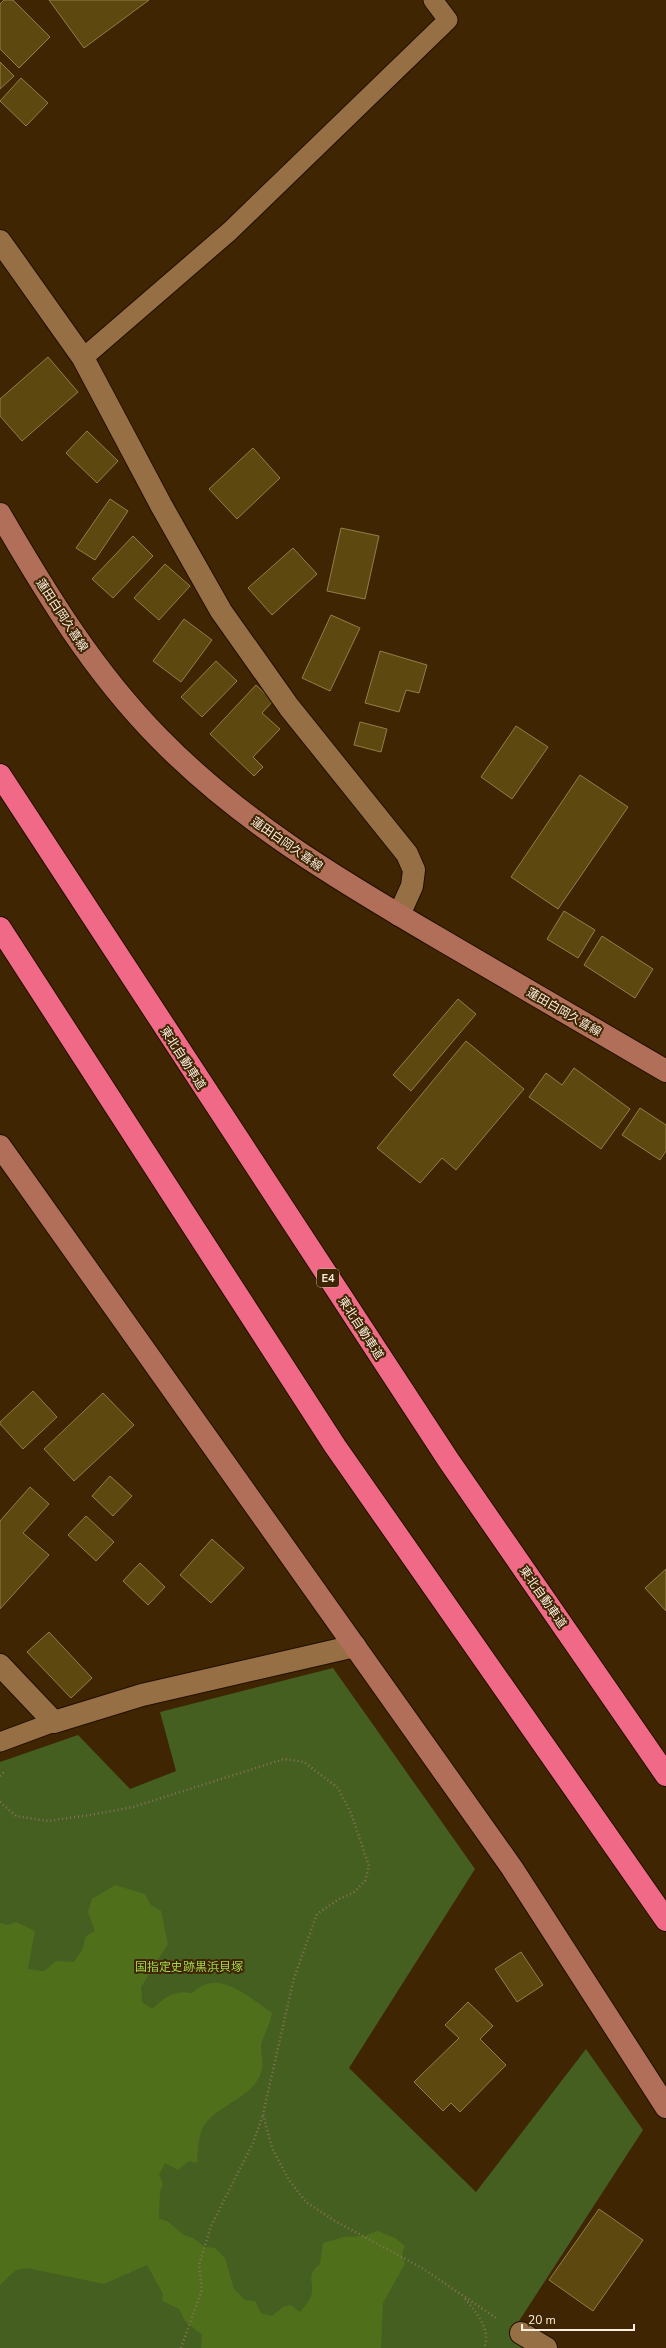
<svg xmlns="http://www.w3.org/2000/svg" width="666" height="2348" font-family="'Nunito Sans','Noto Sans JP',sans-serif">
  <style>
    .green { fill: #455f21 }
    .forest { fill: #4f6f1b }
    .building { fill: #5d490f; stroke: #937e47 }
    .lines { fill: none; stroke-linecap: round; stroke-linejoin: round }
    .lane-casing { stroke: #210f00; stroke-width: 21 }
    .street-casing { stroke: #210f00; stroke-width: 24 }
    .secondary-casing { stroke: #210f00; stroke-width: 24 }
    .highway-casing { stroke: #210f00; stroke-width: 24 }
    .path { stroke: #887358; stroke-width: 2.5; stroke-dasharray: 1 3; stroke-linecap: butt }
    .lane { stroke: #966f44; stroke-width: 19 }
    .street { stroke: #966f44; stroke-width: 22 }
    .secondary { stroke: #b16e58; stroke-width: 22 }
    .highway { stroke: #f06a88; stroke-width: 22 }
    .labels { text-anchor: middle; dominant-baseline: central; stroke-width: 4; stroke-linejoin: round; paint-order: stroke }
    .shield { fill: #3f2502; stroke: #c3b29e; stroke-width: 1 }
    .shield-label { font-size: 11px; font-weight: bold; fill: #fcefe1 }
    .street-label { font-size: 12px; fill: #fcefe1; stroke: #3f2502 }
    .park-label { font-size: 12px; fill: #a0d74f; stroke: #3f2502 }
  </style>
  <rect width="100%" height="100%" fill="#3f2502"/>
  <!-- green -->
  <path class="green" d="M333 1668 475 1869 349 2068 476 2192 586 2049 643 2130 519 2321 514 2342 523 2348H0V1762L78 1735 130 1789 176 1771 160 1712Z"/>
  <!-- forest -->
  <path class="forest" d="M115 1885 145 1894 151 1905 161 1911 168 1944 141 1987 142 2002 152 2009C165 1998 173 1990 191 1993 195 1991 199 1987 204 1985 227 1975 255 2002 272 2013 271 2022 262 2040 261 2045 261 2054 264 2064 261 2073 251 2100 213 2106 202 2129 198 2139 198 2153 197 2163L189 2161 178 2170 165 2163 159 2175 163 2184 160 2192 159 2219 167 2221 184 2235 193 2238 205 2247 215 2248 225 2258 234 2289 245 2300 255 2301 261 2313 272 2316 283 2307 291 2305 300 2312C304 2307 309 2302 311 2296 316 2283 304 2277 320 2264L323 2243 344 2237 365 2236 377 2231 395 2238 405 2246 402 2254 405 2264 383 2303 381 2348H201L202 2335 185 2321 179 2309 162 2301 163 2294 147 2265 104 2284 27 2268 16 2270 0 2285V1923L7 1925 16 1922 35 1931 28 1969 44 1971 56 1961 74 1962 82 1950 86 1936 95 1931 88 1912 92 1899Z"/>
  <!-- building -->
  <path class="building" d="M4 0H13L50 37 19 68 0 49V4Z
    M49 0H149L84 48Z
    M0 62 14 76 0 89Z
    M21 78 48 103 26 126 0 101Z
    M48 357 78 392 22 441 0 416V399Z
    M87 431 118 461 97 483 66 453Z
    M253 448 280 478 237 519 209 489Z
    M110 499 128 511 95 560 76 548Z
    M341 528 379 536 365 599 327 591Z
    M133 536 153 556 113 598 92 579Z
    M293 548 317 574 272 615 248 588Z
    M165 564 190 586 159 620 134 598Z
    M331 615 360 628 330 691 302 678Z
    M184 619 212 640 181 682 153 661Z
    M380 651 427 665 419 693 406 690 399 712 365 703Z
    M216 661 237 681 202 717 181 697Z
    M256 685 273 701 262 713 280 729 253 757 263 767 254 776 210 734Z
    M360 722 387 729 381 752 354 745Z
    M516 726 548 747 512 799 481 777Z
    M580 775 628 807 558 909 511 877Z
    M564 911 595 930 578 958 547 939Z
    M602 936 653 969 635 998 584 965Z
    M458 999 476 1014 411 1091 393 1075Z
    M466 1041 524 1089 456 1170 442 1158 420 1183 377 1148Z
    M574 1068 630 1109 601 1149 529 1097 546 1073 562 1085Z
    M640 1108 666 1125V1151L660 1160 622 1135Z
    M33 1391 57 1417 23 1449 0 1424V1422Z
    M103 1393 134 1425 74 1481 44 1449Z
    M110 1476 132 1496 113 1516 92 1496Z
    M30 1487 49 1504 23 1533 49 1555 0 1609V1521Z
    M86 1516 114 1542 96 1561 68 1535Z
    M212 1539 244 1568 211 1603 180 1575Z
    M140 1563 165 1587 148 1605 123 1581Z
    M666 1569V1611L645 1588Z
    M49 1632 92 1678 71 1698 27 1652Z
    M521 1952 543 1985 517 2002 495 1969Z
    M468 2002 493 2026 480 2039 506 2065 460 2112 451 2103 443 2111 414 2082 459 2038 445 2025Z
    M599 2209 643 2240 593 2311 549 2280Z"/>
  <g class="lines">
    <!-- lane casing -->
    <g class="lane-casing">
      <path id="lane" d="M83 358 230 231 448 20 433 0
        M0 1742 54 1722"/>
    </g>
    <!-- street casing -->
    <g class="street-casing">
      <path id="street" d="M0 241 83 358 161 505 221 611 289 707 407 854 414 870 412 886 399 915
        M0 1665 54 1722 142 1695 355 1646
        M521 2333 546 2348"/>
    </g>
    <!-- secondary casing -->
    <g class="secondary-casing">
      <path id="secondary" d="M0 514C46 593 93 671 159 738 240 821 339 880 440 939 515 983 591 1027 666 1071
        M0 1146 512 1868 666 2107"/>
    </g>
    <!-- highway casing -->
    <g class="highway-casing">
      <path id="highway" d="M0 775 449 1461 666 1775
        M0 928 335 1446 666 1920"/>
    </g>
    <!-- path -->
    <path class="path" d="M0 1776 5 1771
      M0 1802 16 1816 48 1821 90 1815 133 1807 284 1759 304 1762 338 1788 351 1813 369 1866 365 1881 353 1893 339 1899 317 1914 294 1978 263 2114 272 2148 289 2180 306 2202 335 2221 422 2268 496 2318
      M465 2299C476 2312 492 2330 484 2348
      M181 2348 202 2290 199 2265 211 2226 253 2143 263 2115"/>
    <!-- lane -->
    <use href="#lane" class="lane"/>
    <!-- street -->
    <use href="#street" class="street"/>
    <!-- secondary -->
    <use href="#secondary" class="secondary"/>
    <!-- highway -->
    <use href="#highway" class="highway"/>
  </g>
  <g class="labels">
    <!-- shield labels -->
    <rect class="shield" x="317" y="1269" width="22" height="18" rx="3"/>
    <g class="shield-label">
      <text x="328" y="1278">E4</text>
    </g>
    <!-- street labels -->
    <g class="street-label">
      <text transform="translate(62 615) rotate(57)">蓮田白岡久喜線</text>
      <text transform="translate(287 844) rotate(35)">蓮田白岡久喜線</text>
      <text transform="translate(564 1012) rotate(30)">蓮田白岡久喜線</text>
      <text transform="translate(183 1058) rotate(57)">東北自動車道</text>
      <text transform="translate(361 1328) rotate(57)">東北自動車道</text>
      <text transform="translate(543 1597) rotate(55)">東北自動車道</text>
    </g>
    <!-- park labels -->
    <g class="park-label">
      <text x="189" y="1967">国指定史跡黒浜貝塚</text>
    </g>
  </g>
  <!-- scale -->
  <path d="M522 2324v6h112v-6" fill="none" stroke="#fcefe1" stroke-width="2"/>
  <text x="528" y="2324" font-size="12" fill="#fcefe1" stroke="#3f2502" stroke-width="3" paint-order="stroke">20 m</text>
</svg>
